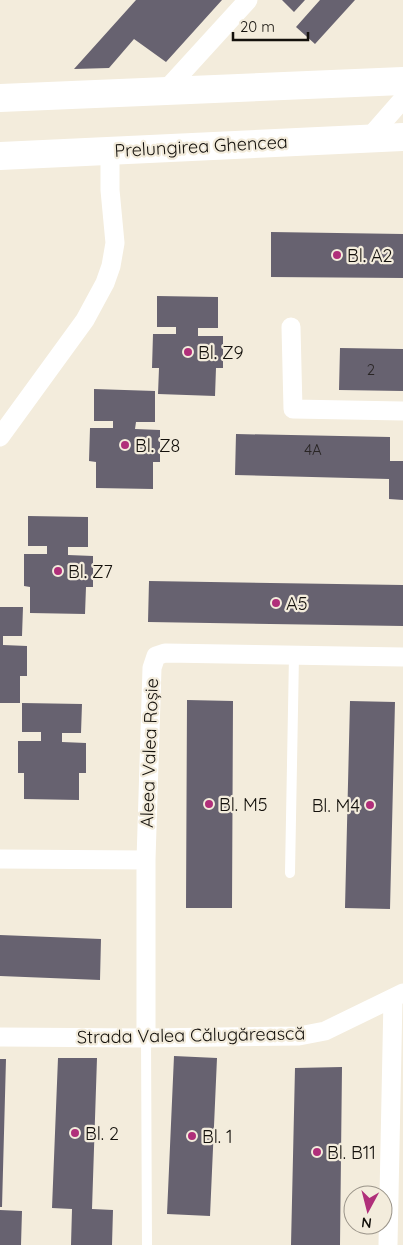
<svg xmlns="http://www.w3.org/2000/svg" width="403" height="1245" font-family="Quicksand,sans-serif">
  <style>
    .building { fill: #676270 }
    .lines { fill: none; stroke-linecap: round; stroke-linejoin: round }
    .service { stroke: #fff; stroke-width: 10 }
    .minor { stroke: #fff; stroke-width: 19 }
    .secondary { stroke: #fff; stroke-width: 28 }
    .poi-dot { fill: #b02f7a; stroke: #f3ecdc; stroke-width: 2 }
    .labels { text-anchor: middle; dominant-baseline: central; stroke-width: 4.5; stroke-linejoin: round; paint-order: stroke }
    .number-label { font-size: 15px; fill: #292525 }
    .street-label { font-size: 18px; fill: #14110c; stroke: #f3ecdc }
    .poi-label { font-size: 18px; fill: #14110c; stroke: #f3ecdc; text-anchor: start }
  </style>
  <rect width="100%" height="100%" fill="#f3ecdc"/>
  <!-- building -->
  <path class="building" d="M136 0H222L166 62 134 39 109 68 74 69Z
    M282 0H305L294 12Z
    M320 0H355L315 44 296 27Z
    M271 232 403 234V278L271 277Z
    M157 296 218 297V328H198V336H223V368H216L215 396 158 394 159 368H152L153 334H176V327H157Z
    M340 348 403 349V391L339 390Z
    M94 389 155 391V422H136L135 429 160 430V462H153V489L96 488V462L89 461 90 428H113V421H94Z
    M236 434 390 437V461H403V500L389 499V479L235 475Z
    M28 516 88 517V547H68V555L93 556V587H86L85 614 30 613V587L24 586V554H47V546H28Z
    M149 581 403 585V626L148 622Z
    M0 607H23L22 636H3V645L27 646V676H20V703H0Z
    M187 700 233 701 232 908H186Z
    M350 701 395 702 390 909 345 908Z
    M22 703 82 704 81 733H62V742L86 743V773H79V800L24 799V773H18V741H41V732H22Z
    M0 935 101 939 100 980 0 976Z
    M174 1056 217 1058 210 1216 167 1214Z
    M58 1058H97L92 1209 113 1210 112 1245H71L72 1209 52 1208Z
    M0 1059H6L2 1207H0Z
    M342 1067 340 1245H291L295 1068Z
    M0 1210 22 1211 21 1245H0Z"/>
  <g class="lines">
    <!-- service -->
    <path class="service" d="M290 873 294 655
      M146 1038 147 1245"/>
    <!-- minor -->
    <path class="minor" d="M165 91 248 0
      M368 139 403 99
      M291 327 293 409 403 411
      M0 437 85 320 105 283 111 266 115 243 110 190V151
      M0 859 146 860
      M0 1037 146 1038 299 1036 325 1031 403 993
      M146 1038V860L152 668 156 656 165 653 403 657
      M388 1245 393 998"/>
    <!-- secondary -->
    <path class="secondary" d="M0 98 403 81
      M0 156 403 137"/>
  </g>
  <!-- markers -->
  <g class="poi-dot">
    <circle cx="337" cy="255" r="5"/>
    <circle cx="188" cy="352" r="5"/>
    <circle cx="125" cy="445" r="5"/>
    <circle cx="58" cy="571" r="5"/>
    <circle cx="276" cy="603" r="5"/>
    <circle cx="209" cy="804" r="5"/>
    <circle cx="370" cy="805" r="5"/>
    <circle cx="75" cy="1133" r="5"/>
    <circle cx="192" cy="1136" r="5"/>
    <circle cx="317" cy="1152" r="5"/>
  </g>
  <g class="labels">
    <!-- number labels -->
    <g class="number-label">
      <text x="371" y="369">2</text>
      <text x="313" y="449">4A</text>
    </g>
    <!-- street labels -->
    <g class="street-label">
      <text transform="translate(201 146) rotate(-3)">Prelungirea Ghencea</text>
      <text transform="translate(149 753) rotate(-88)">Aleea Valea Roșie</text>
      <text transform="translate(191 1035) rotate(-1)">Strada Valea Călugărească</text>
    </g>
    <!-- poi labels -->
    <g class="poi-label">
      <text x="347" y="255">Bl. A2</text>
      <text x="198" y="352">Bl. Z9</text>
      <text x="135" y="445">Bl. Z8</text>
      <text x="68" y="571">Bl. Z7</text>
      <text x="286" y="603">A5</text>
      <text x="219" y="804">Bl. M5</text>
      <text x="360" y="805" text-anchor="end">Bl. M4</text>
      <text x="85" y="1133">Bl. 2</text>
      <text x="202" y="1136">Bl. 1</text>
      <text x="327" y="1152">Bl. B11</text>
    </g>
  </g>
  <!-- north arrow -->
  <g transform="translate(368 1210) rotate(187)"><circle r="24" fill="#f3ecdc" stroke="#9a9489"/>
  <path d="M0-4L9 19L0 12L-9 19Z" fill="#b02f7a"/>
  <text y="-8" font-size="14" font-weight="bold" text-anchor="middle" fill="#14110c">N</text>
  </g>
  <!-- scale -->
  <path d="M233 32v8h75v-8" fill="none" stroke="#14110c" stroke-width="2.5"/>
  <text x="240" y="32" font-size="15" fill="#14110c" stroke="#f3ecdc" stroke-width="4" paint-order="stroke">20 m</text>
</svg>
